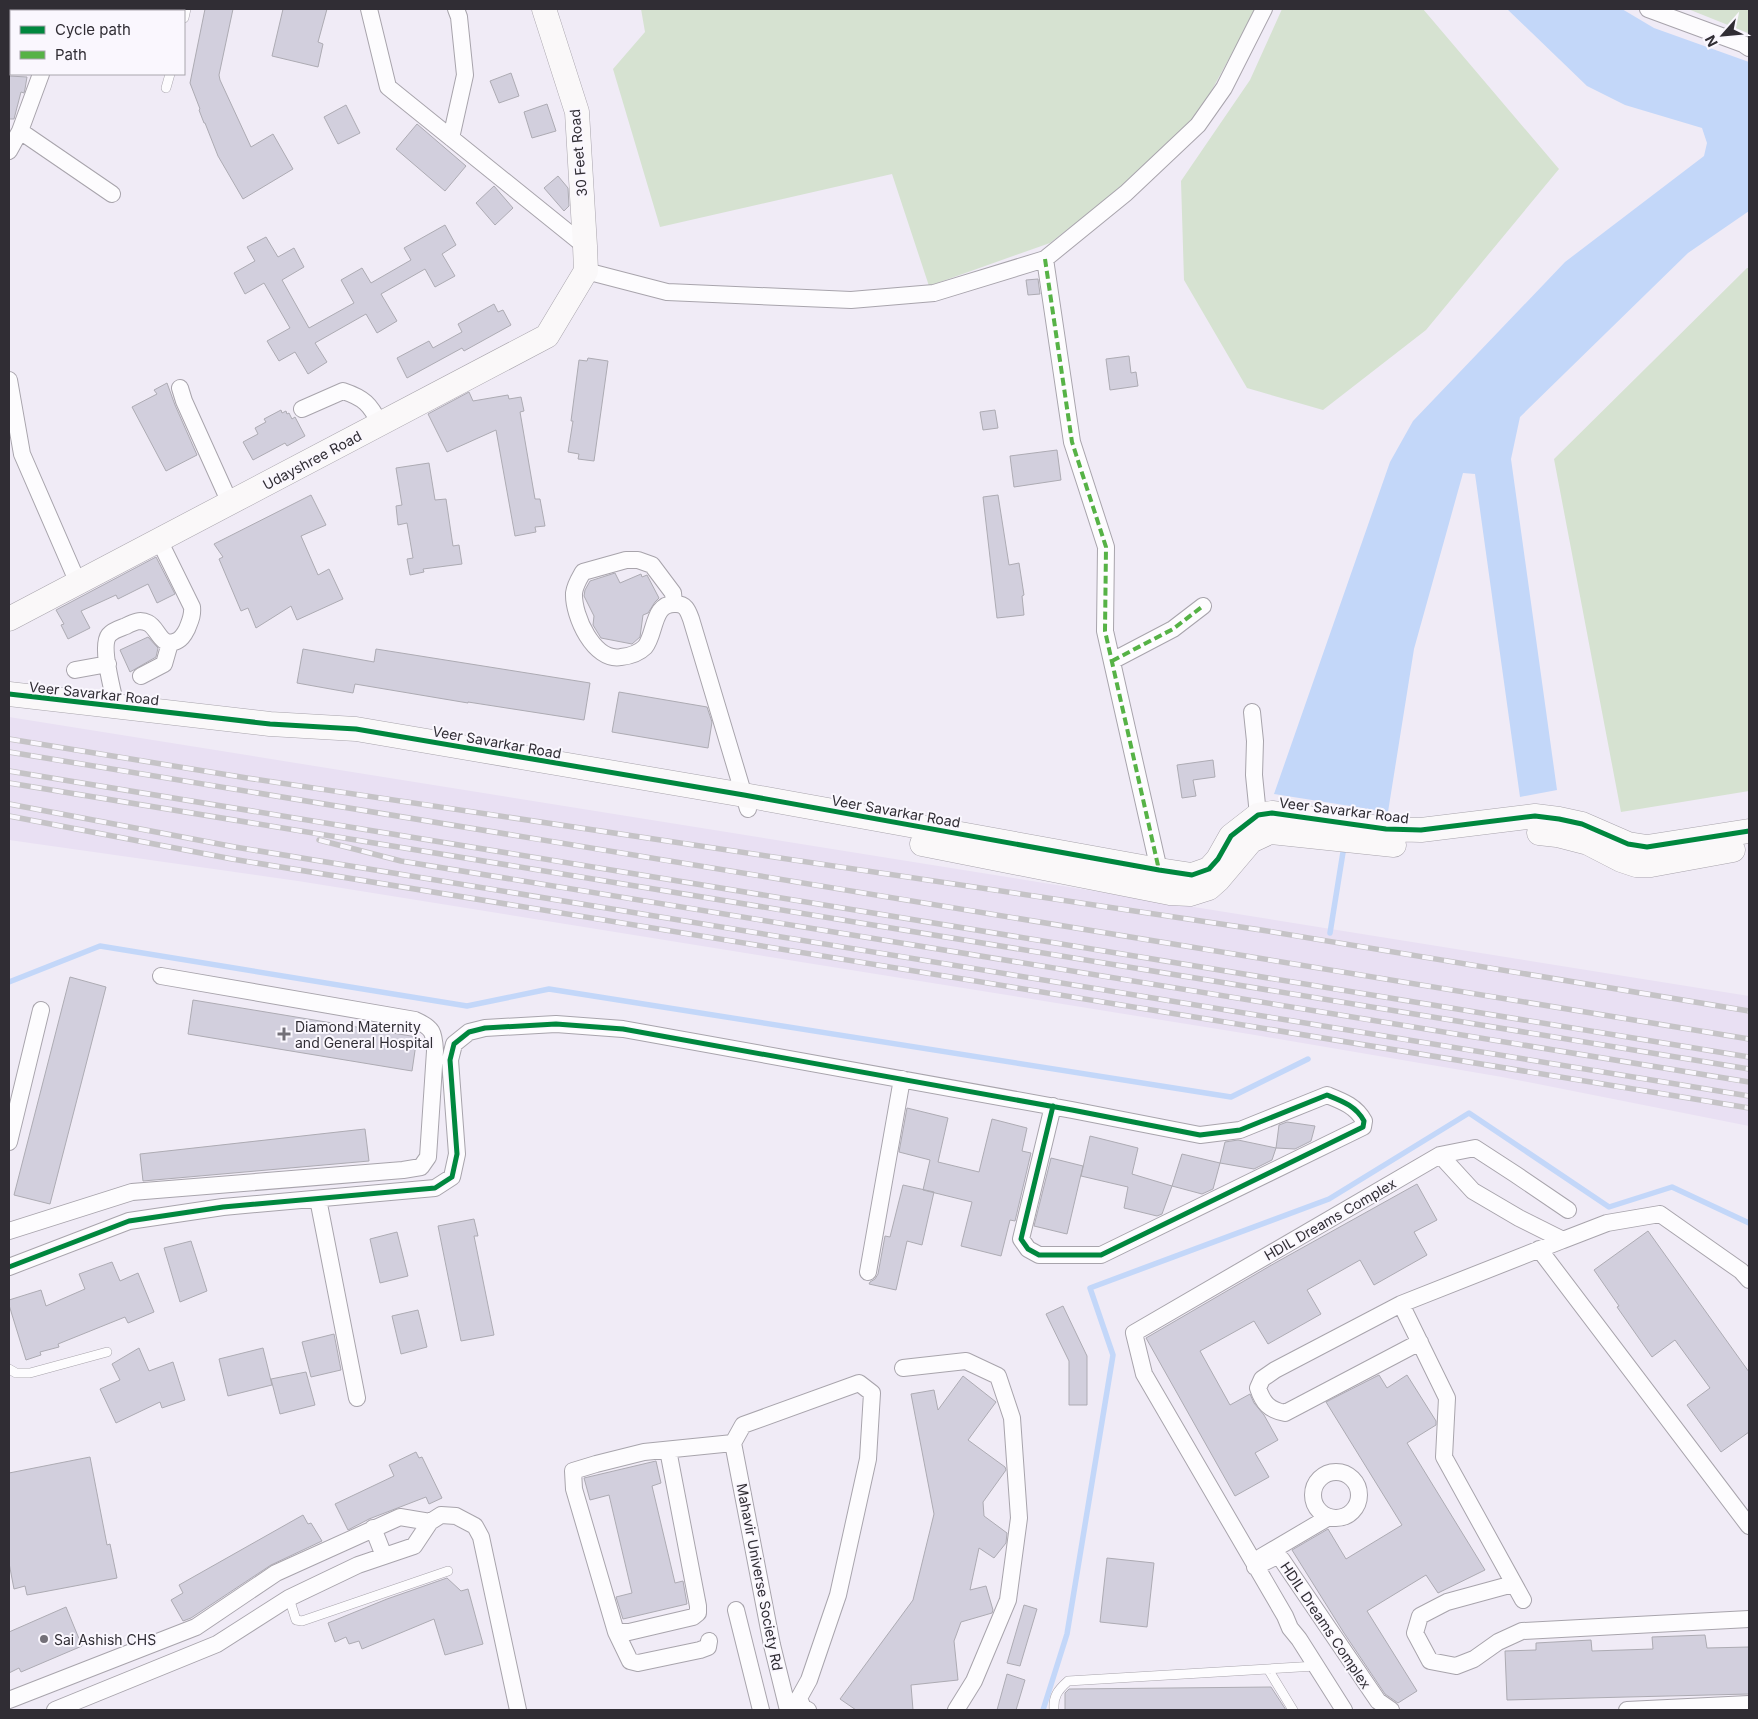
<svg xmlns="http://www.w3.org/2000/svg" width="1758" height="1719" font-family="Inter,sans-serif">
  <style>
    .built { fill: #e9e0f3 }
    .green { fill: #d6e2d1 }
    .water { fill: #c3d7f9 }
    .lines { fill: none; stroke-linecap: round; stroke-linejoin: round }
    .stream { stroke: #c3d7f9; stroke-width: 5.5 }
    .building { fill: #d2cfdd; stroke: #adabb3 }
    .lane-casing { stroke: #a8a4ac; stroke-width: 10 }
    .street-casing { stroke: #a8a4ac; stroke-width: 18 }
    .secondary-casing { stroke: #a8a4ac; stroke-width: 25 }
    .lane { stroke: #fdfcfe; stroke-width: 9 }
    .street { stroke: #fdfcfe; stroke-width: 16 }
    .secondary { stroke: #faf8f9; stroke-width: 24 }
    .rail-casing { stroke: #c5c3c6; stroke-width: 5.5 }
    .rail { stroke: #faf7fe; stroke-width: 4; stroke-dasharray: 11; stroke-linecap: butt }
    .quiet { stroke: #56b246; stroke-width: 4; stroke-dasharray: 8 4; stroke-linecap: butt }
    .cycleway-casing { stroke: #faf7fe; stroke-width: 8 }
    .cycleway { stroke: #00873e; stroke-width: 5 }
    .poi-dot { fill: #737078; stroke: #faf7fe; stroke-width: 2 }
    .labels { text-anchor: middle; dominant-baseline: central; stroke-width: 4; stroke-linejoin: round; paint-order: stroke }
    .street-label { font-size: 14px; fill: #302d34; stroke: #faf7fe }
    .poi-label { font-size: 14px; fill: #302d34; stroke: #faf7fe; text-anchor: start }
  </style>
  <rect width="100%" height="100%" fill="#f0ebf6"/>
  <!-- built -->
  <path class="built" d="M9 717 1749 996V1126L1502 1077 1255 1035 298 881 9 840Z"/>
  <!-- green -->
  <path class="green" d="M641 9H1256L1201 110 1126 184 1050 243 929 286 892 174 660 227 613 69 645 32Z
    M1282 9H1423L1559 169 1426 330 1323 410 1247 388 1184 280 1181 181 1250 80Z
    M1688 9H1749V33H1748Z
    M1747 268H1749V791L1621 812 1554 459Z"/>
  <!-- water -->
  <path class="water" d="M1507 9H1622L1654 28 1749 62V211L1688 253 1520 417 1511 459 1557 790 1520 797 1475 474 1463 473 1414 649 1388 812 1274 794 1390 462 1413 421 1565 262 1704 156 1707 143 1702 128 1625 105 1587 86Z"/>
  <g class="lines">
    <!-- stream -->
    <path class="stream" d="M1330 933 1344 846
      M9 982 100 946 467 1006 549 989 1231 1097 1308 1059
      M1043 1710 1067 1634 1113 1355 1090 1288 1329 1199 1469 1113 1609 1207 1672 1187 1749 1223"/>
  </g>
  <!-- building -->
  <path class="building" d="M205 9H233L219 75 220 80 251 147 273 134 293 169 243 199 218 156 205 123H204L199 110 200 109 190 83Z
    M283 9H327L318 42 323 44 318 67 272 56Z
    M511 73 519 96 499 103 490 81Z
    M9 76 27 77 25 89 24 93 21 92 14 119H9Z
    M547 104 556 131 532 138 524 112Z
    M346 105 360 133 338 144 324 117Z
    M417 124 466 166 445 191 396 149Z
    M558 176 568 188 569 206 564 211 544 188Z
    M494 186 513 208 495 225 476 203Z
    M445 225 456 245 442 254 455 276 435 287 425 269 381 294 397 321 377 333 366 314 315 343 327 362 308 374 295 352 279 361 267 341 290 328 264 283 245 294 234 273 255 261 247 247 266 237 278 257 294 248 304 267 282 280 309 328 354 303 341 280 362 268 371 283 411 260 404 248Z
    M1038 279 1040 294 1028 295 1026 280Z
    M494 304 498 312 503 310 511 325 464 351 462 348 407 378 397 358 429 341 433 348 462 332 458 324Z
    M1129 356 1131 373 1136 372 1138 386 1110 390 1106 359Z
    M588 358 608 361 594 461 578 459 579 454 568 452 573 421H571L579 360 587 361Z
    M167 383 175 405 197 455 166 471 132 407 157 394 154 390Z
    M469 392 473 401 508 395 509 399 521 397 524 411 520 412 535 499H540L545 526 535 527 536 532 515 536 496 430 447 452 428 414Z
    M281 410 282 413 286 411 287 414 289 413 292 419 295 417 305 436 287 446 285 443 253 460 243 442 258 434 255 428 266 422 264 419Z
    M995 410 998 428 983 430 980 412Z
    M1057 450 1061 480 1014 487 1010 456Z
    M429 463 435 500 446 499 453 546 459 545 462 564 423 569 424 572 410 575 407 559 413 558 407 523 398 525 396 506 402 505 396 468Z
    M311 495 326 525 301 536 318 575 329 569 343 599 297 620 291 606 256 628 248 608 241 611 219 559 223 557 214 544Z
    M998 495 1009 565 1019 563 1024 595 1022 596 1024 615 997 618 983 497Z
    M156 557 175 594 157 603 148 584 118 599 116 595 81 611 90 628 68 639 61 625 64 624 56 610Z
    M615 573 620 583 641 574 642 577 647 575 659 598 655 602 648 613 643 615 640 637 632 644 601 638 593 625 594 616 584 596 585 590 590 581Z
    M148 637 158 648 156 657 130 672 120 650Z
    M303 649 374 662 376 649 590 683 584 720 468 702V703L355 684 353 693 297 683Z
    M619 692 707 707 712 722 708 748 612 732Z
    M1213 760 1215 777 1193 780 1196 796 1182 798 1177 765Z
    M70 977 106 987 50 1204 14 1195Z
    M193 1000 417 1037 412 1071 188 1034Z
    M907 1108 948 1118 938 1162 979 1172 992 1119 1027 1128 1022 1151 1031 1153 1015 1221 1010 1220 1001 1256 961 1246 972 1202 923 1190 930 1160 899 1152Z
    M1287 1122 1315 1126 1311 1141 1295 1149 1276 1148 1279 1125Z
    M365 1129 369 1161 143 1181 140 1154Z
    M1090 1136 1138 1148 1132 1174 1172 1186 1162 1214 1157 1216 1124 1208 1128 1187 1081 1176Z
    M1238 1140 1276 1148 1272 1160 1254 1169 1220 1163 1225 1142Z
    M1182 1154 1220 1163 1213 1189 1202 1194 1172 1186Z
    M1051 1158 1083 1166 1067 1234 1034 1226Z
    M1417 1184 1437 1220 1414 1232 1427 1255 1374 1285 1360 1260 1307 1290 1321 1314 1268 1344 1254 1321 1200 1351 1230 1405 1250 1394 1254 1403 1264 1415 1278 1440 1255 1453 1269 1477 1235 1496 1146 1338 1275 1263Z
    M903 1185 934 1192 922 1245 907 1241 896 1290 869 1284 870 1282 875 1279 878 1274 885 1236 890 1237Z
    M474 1219 478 1236H474L494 1335 461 1341 438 1226Z
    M1648 1231 1749 1372V1432L1721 1452 1687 1405 1710 1388 1675 1340 1652 1357 1617 1307 1619 1306 1594 1270Z
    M397 1232 408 1276 380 1283 370 1239Z
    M191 1241 207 1291 180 1302 164 1248Z
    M112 1262 120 1281 138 1273 154 1312 128 1323 125 1317 58 1344 59 1347 40 1352 41 1355 26 1360 9 1305V1300L41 1290 46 1306 85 1289 79 1274Z
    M1063 1306 1087 1356V1405H1069V1361L1046 1314Z
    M418 1310 427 1347 401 1354 392 1316Z
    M334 1334 341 1370 311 1377 302 1342Z
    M139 1348 149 1371 173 1362 185 1400 162 1408 160 1402 116 1423 100 1389 120 1380 112 1364Z
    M263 1348 272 1385 228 1396 219 1359Z
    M306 1372 315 1405 280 1414 271 1379Z
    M1379 1375 1387 1388 1407 1375 1436 1421V1425L1407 1443 1485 1570 1438 1593 1426 1575 1367 1611 1417 1691 1398 1703 1385 1694 1344 1633 1292 1550 1328 1529 1346 1559 1402 1525 1326 1402Z
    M963 1376 996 1402 968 1440 1005 1467 1006 1470 983 1502 984 1516 1007 1533 1006 1543 994 1558 979 1548 970 1590 986 1586 993 1610 992 1613 961 1622 954 1641 958 1680 911 1685 913 1710H856L840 1699 913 1600 934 1514 911 1394 934 1390 938 1410Z
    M416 1452 419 1458 422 1457 442 1498 429 1504 426 1497 369 1519 348 1530 335 1504 394 1476 389 1465Z
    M90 1457 107 1545 110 1544 117 1578 27 1595 25 1586 14 1589 9 1563V1473Z
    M656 1461 661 1483 652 1486 675 1583 683 1581 687 1604 623 1619 616 1597 632 1593 609 1495 590 1500 584 1478Z
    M303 1515 308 1524 311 1523 322 1541 271 1565 191 1618 183 1621 171 1600 183 1593 179 1585Z
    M1107 1558 1154 1563 1147 1627 1100 1622Z
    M447 1578 461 1591 468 1589 483 1644 445 1655 434 1619 362 1649 359 1641 349 1644 346 1637 335 1642 328 1623 387 1599Z
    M1024 1605 1037 1609 1020 1666 1007 1663Z
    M66 1607 82 1646 21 1672 19 1668 9 1673V1632Z
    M1705 1635 1707 1648 1749 1647V1694L1507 1700 1505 1651 1536 1650V1643L1591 1640 1592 1651 1653 1649 1652 1637Z
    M1007 1674 1025 1680 1016 1710H997Z
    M1271 1687 1286 1710H1065V1693L1069 1689Z"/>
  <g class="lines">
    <!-- lane casing -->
    <g class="lane-casing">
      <path id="lane" d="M184 18 186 9
        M166 88 170 74
        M9 1369 16 1373H30L107 1352
        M289 1598 296 1620 302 1621 448 1571
        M1268 1669 1293 1710
        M1054 1710C1053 1696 1058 1690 1068 1681L1316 1666"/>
    </g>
    <!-- street casing -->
    <g class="street-casing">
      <path id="street" d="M369 9 388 87 585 246
        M1648 9 1743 44 1749 48
        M61 11 62 9
        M20 131 112 194
        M451 138 465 75 459 17 456 9
        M9 151 20 131 41 74
        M1045 259 1072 442 1106 547 1105 631 1159 870
        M586 271 667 292 851 300 934 293 1045 259 1126 193 1198 125 1224 88 1264 9
        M9 380 22 454 78 583
        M180 388 184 401 230 503
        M302 409 343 391C364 398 370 404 380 424
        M674 603 673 593 652 565 638 560H626L583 572C579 579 575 585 574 593 573 616 594 662 621 657 630 656 639 653 645 647 656 634 652 602 676 604 686 604 688 611 691 619L748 809
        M1112 661 1173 629 1203 606
        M75 670 108 664
        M141 676 164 664 170 643
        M116 706C113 692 100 646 109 635 113 630 121 628 126 626 134 622 140 619 148 623 158 628 160 646 174 642 181 640 184 635 187 629 190 621 193 616 192 607L159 540
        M1252 712 1255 741 1254 775 1258 815
        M9 1142 41 1010
        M1440 1155 1473 1191 1519 1218 1563 1240 1607 1223 1660 1214 1741 1271 1749 1280
        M318 1199 357 1398
        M9 1231 132 1192 403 1170 421 1167 428 1157 435 1051C434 1032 433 1028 415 1020L161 976
        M1539 1249 1749 1526
        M9 1267 129 1221 223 1207 435 1188 452 1177 457 1154 450 1060 454 1044 469 1032 485 1028 556 1024 623 1029 1072 1110 1200 1135 1240 1130 1327 1095C1342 1101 1356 1106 1364 1121L1363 1127 1101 1255H1039L1028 1249 1021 1239 1053 1106
        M868 1272 902 1079
        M1401 1304 1447 1398 1444 1457 1523 1600
        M1420 1342 1285 1413C1269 1410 1263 1403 1258 1388L1262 1379 1275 1370 1401 1304 1563 1240
        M903 1368 966 1361 998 1376 1012 1418 1019 1518 1008 1600 974 1681 956 1710
        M668 1450 698 1606V1613L693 1617 629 1632H616L574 1489 573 1471 596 1464 644 1452 733 1443
        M1313 1495a23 23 0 1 1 46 0a23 23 0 1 1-46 0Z
        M373 1528 384 1556
        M1261 1557 1329 1517
        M1255 1567 1273 1558H1280L1282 1560 1378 1701 1391 1710
        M1513 1584 1447 1602 1420 1616 1415 1633 1430 1661 1456 1666 1474 1659 1498 1642 1522 1631 1749 1619
        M736 1610 761 1710
        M616 1632 630 1661 638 1663 700 1650 708 1647 709 1641
        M9 1700 196 1627 276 1573 400 1517 430 1522
        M55 1710 217 1644 289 1598 358 1565 414 1546 430 1522 441 1515 456 1516 475 1526 481 1537 518 1710
        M788 1710 772 1645 733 1443 743 1425 859 1383 872 1393 868 1459 838 1595 809 1680 799 1698 803 1708 808 1710
        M1344 1710 1299 1639 1290 1628 1285 1616 1144 1374 1134 1333 1440 1155 1475 1148 1515 1174 1568 1210
        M1627 1710 1749 1704"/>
    </g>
    <!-- secondary casing -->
    <g class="secondary-casing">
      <path id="secondary" d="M9 619 547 336 586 271 585 246 577 112 544 9
        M9 694 270 724 356 729 744 795 1159 870 1192 875 1209 869 1218 859 1231 836 1258 815 1272 813 1386 829 1421 830 1535 816 1559 819 1582 824 1628 844 1647 847 1749 831
        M1539 833 1557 835 1588 843 1621 860 1636 865H1651L1733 850
        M922 844 1170 893 1190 894 1209 888 1218 880 1251 841 1270 832 1394 845"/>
    </g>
    <!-- lane -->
    <use href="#lane" class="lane"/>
    <!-- street -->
    <use href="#street" class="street"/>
    <!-- secondary -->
    <use href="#secondary" class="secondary"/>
    <!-- rail casing -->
    <g class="rail-casing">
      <path id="rail" d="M9 739 247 778 1261 930 1749 1011
        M9 752 1749 1039
        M9 771 1749 1057
        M9 783 1749 1069
        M9 804 235 847 1749 1096
        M9 816 232 859 1749 1108
        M319 840 401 861 1749 1082"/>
    </g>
    <!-- rail -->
    <use href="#rail" class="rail"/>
    <!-- quiet -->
    <path class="quiet" d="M1045 259 1072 442 1106 547 1105 631 1159 870
      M1112 661 1173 629 1203 606"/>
    <!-- cycleway casing -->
    <g class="cycleway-casing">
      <path id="cycleway" d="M9 694 270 724 356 729 744 795 1159 870 1192 875 1209 869 1218 859 1231 836 1258 815 1272 813 1386 829 1421 830 1535 816 1559 819 1582 824 1628 844 1647 847 1749 831
        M9 1267 129 1221 223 1207 435 1188 452 1177 457 1154 450 1060 454 1044 469 1032 485 1028 556 1024 623 1029 1072 1110 1200 1135 1240 1130 1327 1095C1342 1101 1356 1106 1364 1121L1363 1127 1101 1255H1039L1028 1249 1021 1239 1053 1106"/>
    </g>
    <!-- cycleway -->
    <use href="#cycleway" class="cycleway"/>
  </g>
  <!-- markers -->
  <g class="poi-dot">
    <path d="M281.5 1026.5h5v5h5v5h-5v5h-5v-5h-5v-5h5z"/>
    <circle cx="44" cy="1639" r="5"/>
  </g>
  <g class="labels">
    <!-- street labels -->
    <g class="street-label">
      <text transform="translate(578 153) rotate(-95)">30 Feet Road</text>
      <text transform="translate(312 460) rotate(-28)">Udayshree Road</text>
      <text transform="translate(94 693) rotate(6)">Veer Savarkar Road</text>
      <text transform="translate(497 742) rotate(10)">Veer Savarkar Road</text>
      <text transform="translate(1344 810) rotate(7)">Veer Savarkar Road</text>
      <text transform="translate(896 811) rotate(10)">Veer Savarkar Road</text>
      <text transform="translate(1330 1219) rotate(-30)">HDIL Dreams Complex</text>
      <text transform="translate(760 1577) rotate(79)">Mahavir Universe Society Rd</text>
      <text transform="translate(1326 1625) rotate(56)">HDIL Dreams Complex</text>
    </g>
    <!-- poi labels -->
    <g class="poi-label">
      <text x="295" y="1026">Diamond Maternity<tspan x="295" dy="16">and General Hospital</tspan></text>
      <text x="54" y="1639">Sai Ashish CHS</text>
    </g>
  </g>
  <!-- border -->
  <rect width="1758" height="1719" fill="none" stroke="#302d34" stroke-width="20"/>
  <!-- legend -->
  <rect x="10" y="10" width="175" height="65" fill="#faf7fe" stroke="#a9a6ad"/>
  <rect x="20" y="26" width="25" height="8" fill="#00873e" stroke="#a9a6ad"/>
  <text x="55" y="35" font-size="15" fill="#302d34">Cycle path</text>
  <rect x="20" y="51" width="25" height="8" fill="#56b246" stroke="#a9a6ad"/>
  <text x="55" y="60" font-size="15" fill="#302d34">Path</text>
  <!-- north arrow -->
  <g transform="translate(1723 35) rotate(243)" stroke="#faf7fe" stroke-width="4" paint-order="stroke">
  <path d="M0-4L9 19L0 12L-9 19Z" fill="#302d34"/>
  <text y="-8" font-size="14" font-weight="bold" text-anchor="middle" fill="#302d34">N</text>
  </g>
</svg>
